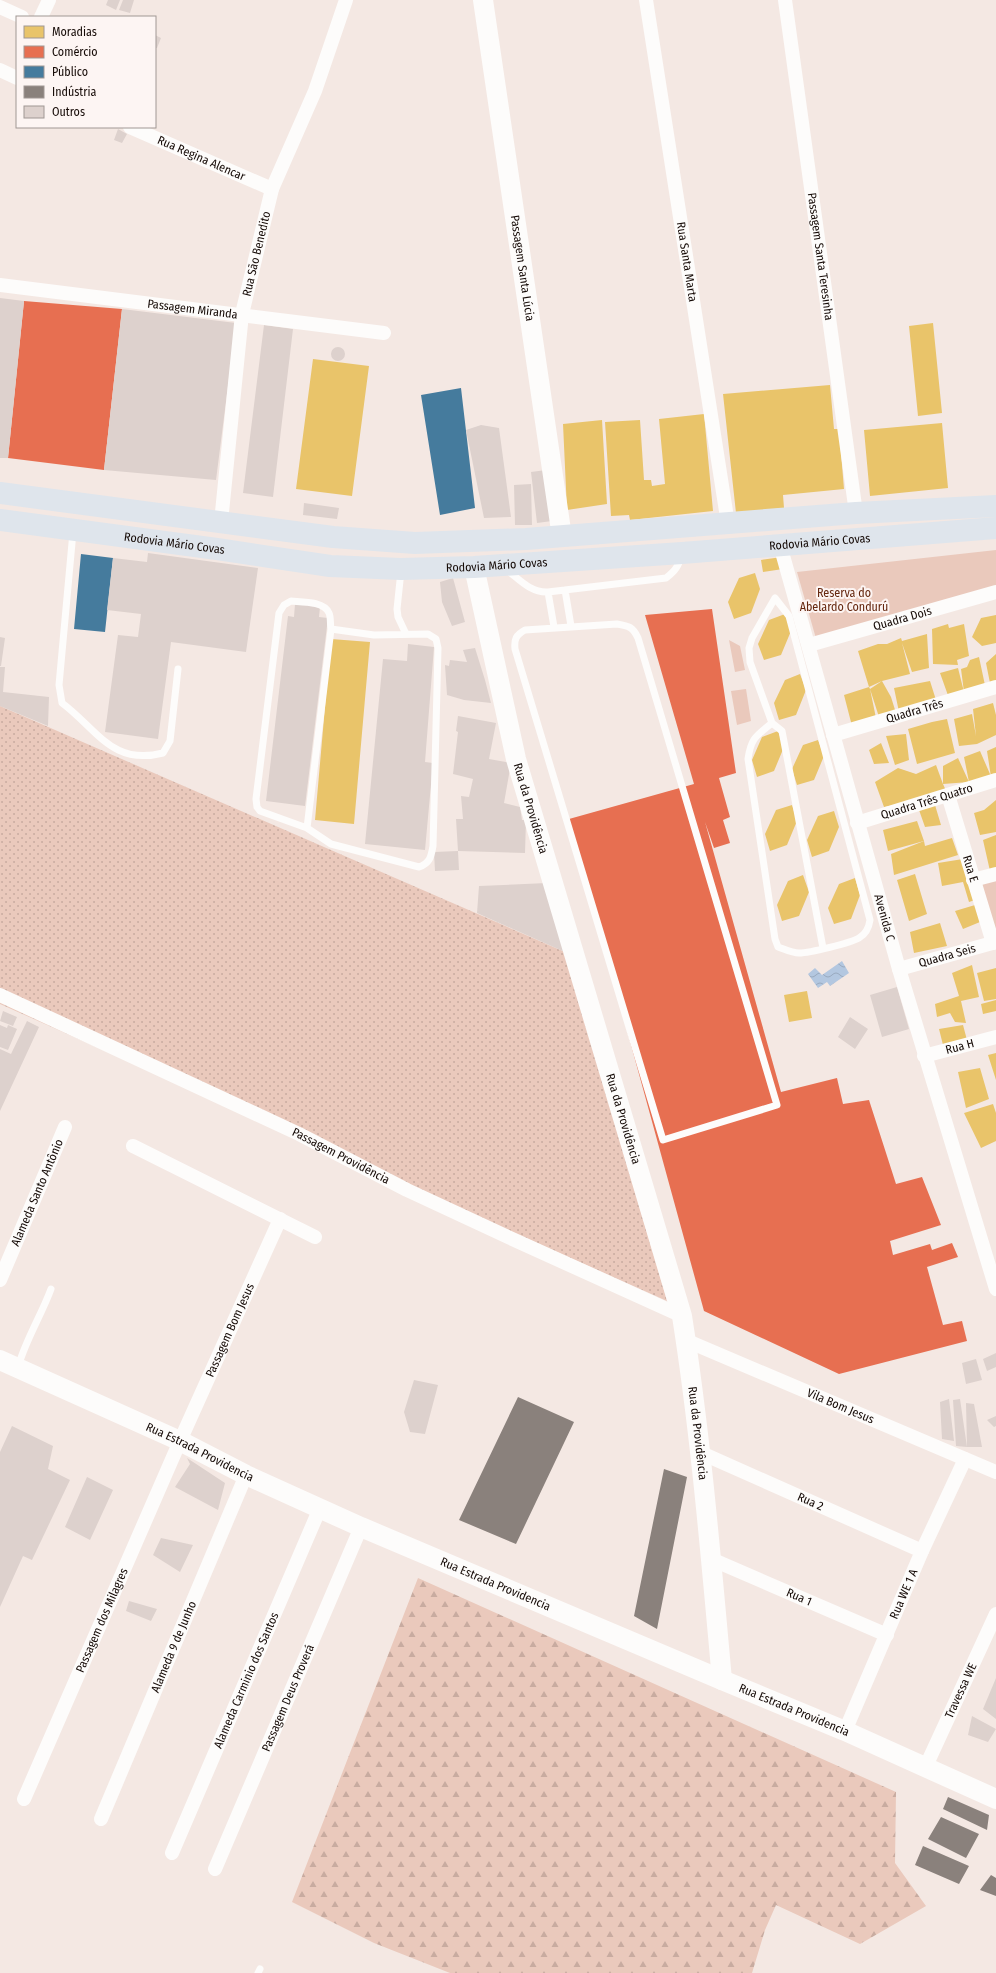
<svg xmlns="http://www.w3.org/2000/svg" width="996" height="1973" font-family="'Fira Sans Condensed',sans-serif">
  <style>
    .grass { fill: url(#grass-dots) }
    .forest { fill: url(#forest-firs) }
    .green { fill: #eac9bc }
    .water { fill: url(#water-waves) }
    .homes { fill: #e9c46a }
    .shops { fill: #e76f51 }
    .public { fill: #457b9d }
    .industry { fill: #8a817c }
    .building { fill: #ddd1cd }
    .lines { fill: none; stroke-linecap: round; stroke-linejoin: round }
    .lane { stroke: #fdfcfb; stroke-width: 7 }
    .street { stroke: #fdfcfb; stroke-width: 14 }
    .secondary { stroke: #fdfcfb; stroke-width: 20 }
    .primary { stroke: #dfe5ec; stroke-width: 22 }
    .labels { text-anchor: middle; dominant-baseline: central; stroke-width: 4; stroke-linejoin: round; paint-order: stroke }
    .street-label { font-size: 12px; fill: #150a06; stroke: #fdf5f3 }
    .park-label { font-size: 12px; fill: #65270f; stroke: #fdf5f3 }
  </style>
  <defs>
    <pattern id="grass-dots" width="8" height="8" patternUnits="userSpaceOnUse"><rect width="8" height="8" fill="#eac9bc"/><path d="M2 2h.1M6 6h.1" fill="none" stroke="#c8aba0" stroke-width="1.8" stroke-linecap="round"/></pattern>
    <pattern id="forest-firs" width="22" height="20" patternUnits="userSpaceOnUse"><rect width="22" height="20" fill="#eac9bc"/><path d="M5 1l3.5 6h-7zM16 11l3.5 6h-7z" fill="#c8aba0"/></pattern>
    <pattern id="water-waves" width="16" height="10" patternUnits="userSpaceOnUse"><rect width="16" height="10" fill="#b3c7e0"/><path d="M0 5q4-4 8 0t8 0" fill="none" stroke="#99aabf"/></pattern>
  </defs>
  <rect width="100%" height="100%" fill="#f4e8e3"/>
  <!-- grass -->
  <path class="grass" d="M0 706 565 952 667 1301 0 1004Z"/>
  <!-- forest -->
  <path class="forest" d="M418 1578 896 1792 895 1863 926 1906 860 1944 776 1905 765 1930 752 1973H450L374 1943 292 1902Z"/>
  <!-- green -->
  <path class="green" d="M996 550V592L817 642 797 572Z
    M729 640 740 646 745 670 735 672Z
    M746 689 751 721 737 725 731 691Z
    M996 872V943L976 878Z"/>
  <!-- water -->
  <path class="water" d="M842 961 849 973 830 986 827 982 818 988 808 974 815 968 822 975Z"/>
  <!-- homes -->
  <path class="homes" d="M933 323 942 413 918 416 909 326Z
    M313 359 369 366 352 496 296 489Z
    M830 385 834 429H839L844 489 783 495 784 508 736 513 723 394Z
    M704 414 713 511 630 520 629 515 611 516 605 422 640 420 644 480H651L652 486 665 484 659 419Z
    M602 420 607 504 567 510 563 424Z
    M942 423 948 488 870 496 864 430Z
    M782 557 783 569 763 572 761 560Z
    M755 573 760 589 751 613 734 619 728 602 739 578Z
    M785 614 791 631 781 655 764 660 758 644 769 620Z
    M996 615V643L982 646 972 637 981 618Z
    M948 624 949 628 964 624 969 656 957 660 958 665 933 664 932 629Z
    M927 634 929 668 912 672 902 643 910 674 882 681 891 697 896 713 879 717 870 689 876 718 852 726 844 695 869 687 870 689 882 681 869 687 858 651 878 644H887L901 638 902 641Z
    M331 639 370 642 354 824 315 820Z
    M996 654V681L990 683 986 663Z
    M979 657 986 690 950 701 940 673 958 668 964 692 961 669 967 667 970 660Z
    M800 674 806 690 796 715 779 720 774 703 785 680Z
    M930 681 936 700 899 712 894 688Z
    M993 703 996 715V735L977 744 959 746 954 719 972 714 976 736 973 709Z
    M947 719 955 753 917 764 908 729 932 722Z
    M778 731 784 747 774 771 757 777 752 760 762 737Z
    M906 734 909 760 895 765 886 736Z
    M818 740 824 756 814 780 797 785 792 769 803 745Z
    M881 743 889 763 874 764 869 750Z
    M996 747V777H991L987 751Z
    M980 751 993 781 969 782 964 757Z
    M958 758 969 782 943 784 948 795 884 807 875 782 898 768 916 774 936 765 943 784V766Z
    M996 800V832L980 835 974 813 984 810Z
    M792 805 797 821 787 845 770 851 765 834 776 810Z
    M935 805 941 825 925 827 919 810Z
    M834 811 839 827 829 851 812 857 807 840 818 816Z
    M917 821 924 841 888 851 883 830Z
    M996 835V871H990L983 840Z
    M952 838 958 855 894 875 891 854 924 841 925 846Z
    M963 859 975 900 969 902 963 882 942 886 938 863Z
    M915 874 927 914 909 921 897 880Z
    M803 875 809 892 799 916 782 921 777 905 788 881Z
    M855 878 860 895 851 919 834 924 828 908 839 884Z
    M975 905 980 922 963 929 955 911Z
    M940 923 947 946 914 953 910 932Z
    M972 965 979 997 961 1001 966 1023 955 1022 950 1013 937 1017 935 1004 959 996 952 973Z
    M996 968V999L984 1001 977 973Z
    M807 991 812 1018 789 1022 784 995Z
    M996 1000V1011L983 1014 981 1004Z
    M963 1025 967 1040 944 1049 939 1029Z
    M996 1053V1080L988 1055Z
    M980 1068 989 1099 966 1108 958 1072Z
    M993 1104 996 1113V1141L981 1148 964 1113Z"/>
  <!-- shops -->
  <path class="shops" d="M24 301 122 309 104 470 8 458Z
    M712 609 736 773 719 778 730 817 723 820 730 843 714 848 705 822 781 1092 837 1078 843 1104 869 1100 896 1184 922 1177 941 1225 890 1241 893 1255 930 1244 932 1250 952 1243 958 1257 927 1267 943 1325 962 1321 967 1341 839 1374 704 1311 569 819 694 784 645 615Z"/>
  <!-- public -->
  <path class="public" d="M461 388 475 508 440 515 421 395Z
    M81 554 113 558 105 632 74 629Z"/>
  <!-- industry -->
  <path class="industry" d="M518 1397 574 1422 516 1544 459 1520Z
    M664 1469 687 1477 657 1629 634 1616Z
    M948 1797 989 1815 987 1830 943 1809Z
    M941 1817 979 1834 966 1858 928 1839Z
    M923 1846 969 1866 959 1884 915 1865Z
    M991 1875 996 1878V1896L980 1890Z"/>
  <!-- building -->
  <path class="building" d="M108 0H120L116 10 106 5Z
    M123 0H134L130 13 119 10Z
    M155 35 161 38 157 48H155Z
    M118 129 127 134 122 143 114 140Z
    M0 298 24 301 8 458H0Z
    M122 309 236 323 216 480 104 470Z
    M264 325 293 329 273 497 243 493Z
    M331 354a7 7 0 1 1 14 0a7 7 0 1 1-14 0Z
    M481 425 499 428 511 517 484 518 466 430Z
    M546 470 552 521 537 523 531 472Z
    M531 484 532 525H515L514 485Z
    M304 503 339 508 337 519 303 515Z
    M148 553 258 568 246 652 171 642 158 739 105 732 118 635 138 637 141 614 107 610 113 558 147 562Z
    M453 578 465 622 452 626 442 602 440 582Z
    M295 604 320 607 319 617 328 618 305 806 266 801 288 616 294 617Z
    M0 637 5 638 1 666H0Z
    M408 644 434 647 425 762 433 763 425 850 365 844 383 659 407 661Z
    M475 648 485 680 491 703 464 700 447 695 445 665 449 666 450 660 467 662 463 650Z
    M0 667H5L3 692 49 697 48 726 0 706Z
    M458 716 496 723 489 759 511 763 504 803 520 807 522 820H526L525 853 458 851 456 819H463L461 796 469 797 473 779 453 774 458 732 456 731Z
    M458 851 459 870 435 871 434 852Z
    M547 883 565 952 477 913 479 886Z
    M897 987 909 1029 882 1037 870 995Z
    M3 1011 17 1017 13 1026 0 1021Z
    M850 1017 868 1029 855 1049 838 1037Z
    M27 1021 39 1027 0 1111V1049L11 1054Z
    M0 1025 7 1028 8 1025 17 1029 8 1050 0 1047Z
    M996 1353V1367L987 1371 983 1359Z
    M976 1359 982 1380 966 1384 962 1363Z
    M414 1380 438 1385 425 1434 410 1432 404 1412Z
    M949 1399 954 1441 942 1439 940 1402Z
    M960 1399 967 1447 956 1446 953 1400Z
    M966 1403 974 1404 982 1447H967Z
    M996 1416V1426L994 1427 987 1420Z
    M12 1426 53 1446 48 1469 70 1480 32 1560 23 1556 0 1607V1452Z
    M187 1458 225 1483 218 1510 175 1487 190 1464Z
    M87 1477 113 1490 90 1540 65 1527Z
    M161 1538 193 1545 180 1572 153 1555Z
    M129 1601 157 1609 151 1621 126 1611Z
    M996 1678V1719L983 1709Z
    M972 1716 996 1729 988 1742 968 1735Z"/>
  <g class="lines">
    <!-- lane -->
    <path class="lane" d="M73 532 59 685 62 703C97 729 112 766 163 753L170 741 178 669
      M507 570C520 580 531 593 548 592L666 578C675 571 679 566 681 555
      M401 571 397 609 398 617 406 634
      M565 590 571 626
      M548 592 554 627
      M291 601C302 602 324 601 329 613 331 617 330 624 331 629L374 635 428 634 436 639 438 648 433 846C431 857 430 863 419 867L331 844 307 828 260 811 257 807 256 799 279 613 284 605Z
      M617 624C629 626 633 627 638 638L777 1105 663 1140 515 649C514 639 516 635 525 630Z
      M772 723C756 736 751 738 748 759L775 939 778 947C784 949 792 953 799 953 810 953 850 943 859 938 866 934 869 927 870 920L789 616 775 598 752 638 749 648 750 662 772 723 782 731 823 948
      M307 828 331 629
      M18 1367C26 1339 41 1316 51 1289
      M258 1973 260 1969"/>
    <!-- street -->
    <g class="street">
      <path id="s1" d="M646 0 728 524"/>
      <path id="s2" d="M785 0 856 513"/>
      <path d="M0 7 22 17"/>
      <path d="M41 17 49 0"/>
      <path d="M0 70 17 78"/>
      <path id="s3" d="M130 127 272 189"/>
      <path id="s4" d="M0 285 384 333"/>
      <path id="s5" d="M221 522 242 314 272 189 315 91 346 0"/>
      <path id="s6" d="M780 545 899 969 996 1289"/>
      <path id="s7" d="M809 645 996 592"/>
      <path id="s8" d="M833 735 996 687"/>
      <path id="s9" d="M948 795 993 943"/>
      <path id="s10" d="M857 823 996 780"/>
      <path d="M973 880 996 874"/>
      <path id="s11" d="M899 969 996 942"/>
      <path id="s12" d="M0 995 299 1134 407 1190 508 1237 682 1316"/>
      <path id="s13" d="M924 1056 996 1037"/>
      <path d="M133 1146 315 1237"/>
      <path id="s14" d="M0 1280 65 1127"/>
      <path id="s15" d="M685 1340 996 1472"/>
      <path id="s16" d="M699 1452 922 1551"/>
      <path id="s17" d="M711 1559 887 1635"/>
      <path id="s18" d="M845 1731 922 1551 965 1459"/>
      <path id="s19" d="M926 1766 996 1614"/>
      <path id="s20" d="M24 1799 180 1441 280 1219"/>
      <path id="s21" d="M101 1819 246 1475"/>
      <path id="s22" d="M172 1853 320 1508"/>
      <path id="s23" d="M215 1869 361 1527"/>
    </g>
    <!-- secondary -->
    <g class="secondary">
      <path id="s24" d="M483 0 562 537"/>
      <path id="s25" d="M474 567 516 759 682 1316C701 1437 711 1559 722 1680"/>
      <path id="s26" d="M0 1360 180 1441 246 1475 361 1527 722 1680 845 1731 996 1799"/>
    </g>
    <!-- primary -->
    <g class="primary">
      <path d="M0 493 333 537 415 543 526 539 856 513 996 506"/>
      <path id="s27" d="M0 520 217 549 330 566 401 569 474 567 682 553 996 528"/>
    </g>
  </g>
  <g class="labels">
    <!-- street labels -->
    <g class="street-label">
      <text stroke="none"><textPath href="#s3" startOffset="78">Rua Regina Alencar</textPath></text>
      <text stroke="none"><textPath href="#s5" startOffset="271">Rua São Benedito</textPath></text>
      <text stroke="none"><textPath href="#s2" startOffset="259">Passagem Santa Teresinha</textPath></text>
      <text stroke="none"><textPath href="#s1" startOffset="265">Rua Santa Marta</textPath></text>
      <text stroke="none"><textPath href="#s24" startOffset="271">Passagem Santa Lúcia</textPath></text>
      <text stroke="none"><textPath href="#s4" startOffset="194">Passagem Miranda</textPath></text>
      <text stroke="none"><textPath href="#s27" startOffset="824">Rodovia Mário Covas</textPath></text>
      <text stroke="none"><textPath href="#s27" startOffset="176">Rodovia Mário Covas</textPath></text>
      <text stroke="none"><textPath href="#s27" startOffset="500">Rodovia Mário Covas</textPath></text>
      <text stroke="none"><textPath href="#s7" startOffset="97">Quadra Dois</textPath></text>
      <text stroke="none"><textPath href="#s8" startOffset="85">Quadra Três</textPath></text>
      <text stroke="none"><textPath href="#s10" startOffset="73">Quadra Três Quatro</textPath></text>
      <text stroke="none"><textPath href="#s25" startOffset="248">Rua da Providência</textPath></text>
      <text stroke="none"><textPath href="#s9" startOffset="77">Rua E</textPath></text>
      <text stroke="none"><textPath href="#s6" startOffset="387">Avenida C</textPath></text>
      <text stroke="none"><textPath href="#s11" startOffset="50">Quadra Seis</textPath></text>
      <text stroke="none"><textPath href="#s13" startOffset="37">Rua H</textPath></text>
      <text stroke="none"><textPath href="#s25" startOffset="572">Rua da Providência</textPath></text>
      <text stroke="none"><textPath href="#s12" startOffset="377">Passagem Providência</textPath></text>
      <text stroke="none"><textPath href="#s14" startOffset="95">Alameda Santo Antônio</textPath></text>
      <text stroke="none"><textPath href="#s20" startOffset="512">Passagem Bom Jesus</textPath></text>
      <text stroke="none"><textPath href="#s15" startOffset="169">Vila Bom Jesus</textPath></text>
      <text stroke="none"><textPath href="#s25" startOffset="896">Rua da Providência</textPath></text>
      <text stroke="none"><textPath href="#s26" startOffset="220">Rua Estrada Providencia</textPath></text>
      <text stroke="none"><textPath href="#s16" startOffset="122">Rua 2</textPath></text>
      <text stroke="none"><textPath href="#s26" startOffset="544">Rua Estrada Providencia</textPath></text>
      <text stroke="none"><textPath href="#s18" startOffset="149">Rua WE 1 A</textPath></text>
      <text stroke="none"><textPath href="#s17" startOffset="96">Rua 1</textPath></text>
      <text stroke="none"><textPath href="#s20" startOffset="195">Passagem dos Milagres</textPath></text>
      <text stroke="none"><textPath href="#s21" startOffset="187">Alameda 9 de Junho</textPath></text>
      <text stroke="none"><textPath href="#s22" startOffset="188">Alameda Carminio dos Santos</textPath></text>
      <text stroke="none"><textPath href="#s19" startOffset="83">Travessa WE</textPath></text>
      <text stroke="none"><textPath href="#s23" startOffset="186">Passagem Deus Proverá</textPath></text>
      <text stroke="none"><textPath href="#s26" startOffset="868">Rua Estrada Providencia</textPath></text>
    </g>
    <!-- park labels -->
    <g class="park-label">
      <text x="844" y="593">Reserva do<tspan x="844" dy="14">Abelardo Condurú</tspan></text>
    </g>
  </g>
  <!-- legend -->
  <rect x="16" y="16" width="140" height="112" fill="#fdf5f3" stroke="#a09794"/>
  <rect x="24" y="26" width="20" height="12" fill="#e9c46a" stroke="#a09794"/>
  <text x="52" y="36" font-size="12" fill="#150a06">Moradias</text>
  <rect x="24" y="46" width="20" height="12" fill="#e76f51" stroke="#a09794"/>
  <text x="52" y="56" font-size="12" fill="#150a06">Comércio</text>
  <rect x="24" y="66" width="20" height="12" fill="#457b9d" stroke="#a09794"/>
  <text x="52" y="76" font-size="12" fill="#150a06">Público</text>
  <rect x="24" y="86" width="20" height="12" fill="#8a817c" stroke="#a09794"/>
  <text x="52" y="96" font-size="12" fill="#150a06">Indústria</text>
  <rect x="24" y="106" width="20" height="12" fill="#ddd1cd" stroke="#a09794"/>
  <text x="52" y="116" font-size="12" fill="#150a06">Outros</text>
</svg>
